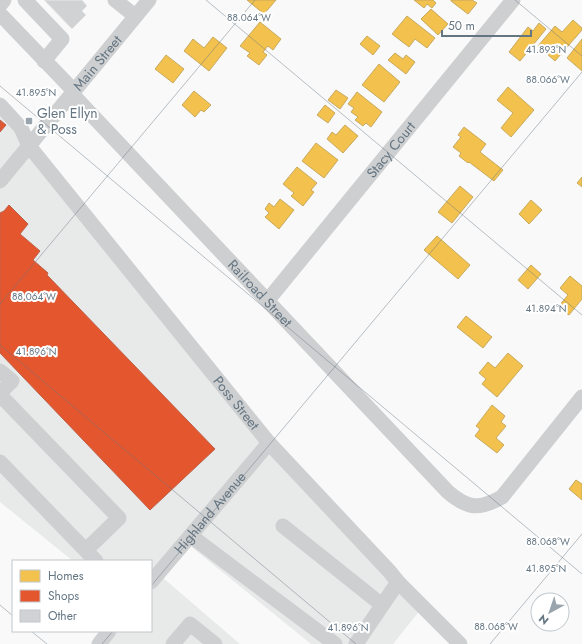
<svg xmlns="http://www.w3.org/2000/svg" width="582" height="644" font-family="Jost,sans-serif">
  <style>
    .built { fill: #e8e9e9 }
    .homes { fill: #f2c14e; stroke: #c8aa5e }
    .shops { fill: #e4572e; stroke: #be6048 }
    .building { fill: #d0d2d3; stroke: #e8e8e8 }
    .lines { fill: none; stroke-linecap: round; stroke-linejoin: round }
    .minor { stroke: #cecfd0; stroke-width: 15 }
    .ticks { fill: none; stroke: #657683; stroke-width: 1; stroke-opacity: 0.45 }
    .poi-dot { fill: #99a4ac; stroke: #fff; stroke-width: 1.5 }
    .labels { text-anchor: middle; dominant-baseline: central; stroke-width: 4; stroke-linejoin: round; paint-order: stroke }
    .street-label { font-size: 14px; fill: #657683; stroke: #fff }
    .poi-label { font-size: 14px; fill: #657683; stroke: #fff; text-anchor: start }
    .ticks-label { font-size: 10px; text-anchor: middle; fill: #657683; stroke: #fff; stroke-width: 4; stroke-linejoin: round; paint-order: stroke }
  </style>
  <rect width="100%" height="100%" fill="#f9f9f9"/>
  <!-- built -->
  <path class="built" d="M0 116 25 143 0 173Z
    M28 155 263 441 151 573V561H73L0 502V188Z
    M269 451 421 609 393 644H311L189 545Z
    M162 577 240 644H107L117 631H151V591Z"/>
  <!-- homes -->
  <path class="homes" d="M247 0H276L264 14Z
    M414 0H433L436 3 432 8 427 4 424 8Z
    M451 0H472L477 3 468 14 451 1Z
    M431 9 448 24 438 35 421 19Z
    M407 16 435 38 427 48 415 39 409 47 392 34Z
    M573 20 582 28V30L555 61 538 46 555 26 562 32Z
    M260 22 281 39 273 50 268 46 263 52 267 55 259 65 247 56 250 53 240 46Z
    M539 23 546 29 520 61 509 52 528 27 533 31Z
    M367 36 380 46 373 55 360 44Z
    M213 37 227 48 209 71 184 51 193 39 204 48Z
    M582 39V71L567 58Z
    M395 53 403 59 406 55 415 62 406 74 388 60Z
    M166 55 184 69 173 83 155 69Z
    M379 64 400 82 384 102 362 85Z
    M508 87 534 110 511 137 501 128 513 113 497 100Z
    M336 90 348 98 340 109 328 100Z
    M194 91 211 105 204 112 201 110 195 117 182 105Z
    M357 92 382 112 371 127 366 123 363 126 355 120 358 117 351 112 354 108 348 104Z
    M325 105 335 113 328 123 317 115Z
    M345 125 358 136 343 153 327 139 332 132 336 135Z
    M464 127 486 144 480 152 503 170 494 181 469 162 468 163 459 156 461 153 453 147 461 137 458 135Z
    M316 143 338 160 324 178 302 161Z
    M297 167 317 183 311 190 314 192 303 206 291 196 294 193 283 184Z
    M582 177V187L577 183Z
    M460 186 473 197 452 223 438 212Z
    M280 199 294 210 279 229 265 217 269 213 265 209 269 203 274 207Z
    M531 200 542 210 529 224 519 214Z
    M437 236 470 265 458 279 424 250Z
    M531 265 541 274 528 289 518 280Z
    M570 276 582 286V299L569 315 558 307 568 295 560 288Z
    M466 316 492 337 483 348 457 327Z
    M508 353 523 366 497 397 482 384 486 379 479 373 488 362 495 368Z
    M492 405 505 416 501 422 506 426 496 438 504 445 497 453 475 436 480 429 476 426Z
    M576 480 582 484V500L569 489Z"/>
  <!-- shops -->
  <path class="shops" d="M0 120 6 125 0 132Z
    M9 205 28 224 20 234 40 251 33 260 48 273 47 275 215 449 150 510 0 353V213L4 211Z"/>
  <!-- building -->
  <path class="building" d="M44 0H82L87 6 82 11 86 15 72 29Z"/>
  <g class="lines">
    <!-- minor -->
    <g class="minor">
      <path d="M25 0 62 39 44 61"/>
      <path d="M115 0 135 16"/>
      <path d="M0 5 4 0"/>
      <path d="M0 14 74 91"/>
      <path id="s1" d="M72 94 448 492C468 509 479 510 502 497L582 397"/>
      <path id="s2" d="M0 105 21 128 29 146 269 443 390 572 398 582 460 644"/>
      <path id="s3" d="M0 181 149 0"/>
      <path id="s4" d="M268 300 513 0"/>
      <path d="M0 371 12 381 0 393"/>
      <path d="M0 395 119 518 86 550"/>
      <path d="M0 462 96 561"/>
      <path d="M283 526 382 605"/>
      <path d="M191 536 335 644"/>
      <path id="s5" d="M151 582 269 443"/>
      <path d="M99 644 109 631"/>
      <path d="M173 644 190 624 215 644"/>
      <path d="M356 644 398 582"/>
    </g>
  </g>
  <!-- ticks -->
  <path class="ticks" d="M206 0 582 315M515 0 582 56M0 86 582 574M0 304 255 0M0 345 356 644M151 586 582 72M0 605 13 616M31 631 47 644M102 644 113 631M490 644 582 534"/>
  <!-- markers -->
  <rect class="poi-dot" x="25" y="117" width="8" height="8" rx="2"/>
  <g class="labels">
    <!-- street labels -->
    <g class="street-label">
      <text stroke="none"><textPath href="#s3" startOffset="153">Main Street</textPath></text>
      <text stroke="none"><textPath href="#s4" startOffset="194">Stacy Court</textPath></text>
      <text stroke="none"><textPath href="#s1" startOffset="274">Railroad Street</textPath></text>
      <text stroke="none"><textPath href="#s2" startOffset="381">Poss Street</textPath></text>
      <text stroke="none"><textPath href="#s5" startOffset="91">Highland Avenue</textPath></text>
    </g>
    <!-- poi labels -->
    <g class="poi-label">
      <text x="37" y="113">Glen Ellyn<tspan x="37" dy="16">&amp; Poss</tspan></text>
    </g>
  </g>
  <g class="ticks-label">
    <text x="249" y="21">88.064°W</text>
    <text x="546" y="53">41.893°N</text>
    <text x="548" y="83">88.066°W</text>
    <text x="36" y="96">41.895°N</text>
    <text x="34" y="300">88.064°W</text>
    <text x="546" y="312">41.894°N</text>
    <text x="36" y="355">41.896°N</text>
    <text x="548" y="545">88.068°W</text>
    <text x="546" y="572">41.895°N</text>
    <text x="496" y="630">88.068°W</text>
    <text x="348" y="631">41.896°N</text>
  </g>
  <!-- legend -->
  <rect x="12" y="560" width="140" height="72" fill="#ffffff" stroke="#c1c8cd"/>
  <rect x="20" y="570" width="20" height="12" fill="#f2c14e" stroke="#c1c8cd"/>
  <text x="48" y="580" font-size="12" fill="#657683">Homes</text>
  <rect x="20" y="590" width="20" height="12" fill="#e4572e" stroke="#c1c8cd"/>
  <text x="48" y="600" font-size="12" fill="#657683">Shops</text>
  <rect x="20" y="610" width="20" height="12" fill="#d0d2d3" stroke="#c1c8cd"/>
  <text x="48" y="620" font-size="12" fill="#657683">Other</text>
  <!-- north arrow -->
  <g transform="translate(550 612) rotate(220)"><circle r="19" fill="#ffffff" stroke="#c1c8cd"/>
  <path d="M0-3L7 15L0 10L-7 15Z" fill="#99a4ac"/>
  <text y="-6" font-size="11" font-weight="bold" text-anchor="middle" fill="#657683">N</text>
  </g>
  <!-- scale -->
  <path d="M442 30v6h89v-6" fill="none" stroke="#657683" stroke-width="2"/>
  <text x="448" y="30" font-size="12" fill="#657683" stroke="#ffffff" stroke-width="3" paint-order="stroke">50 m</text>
</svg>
